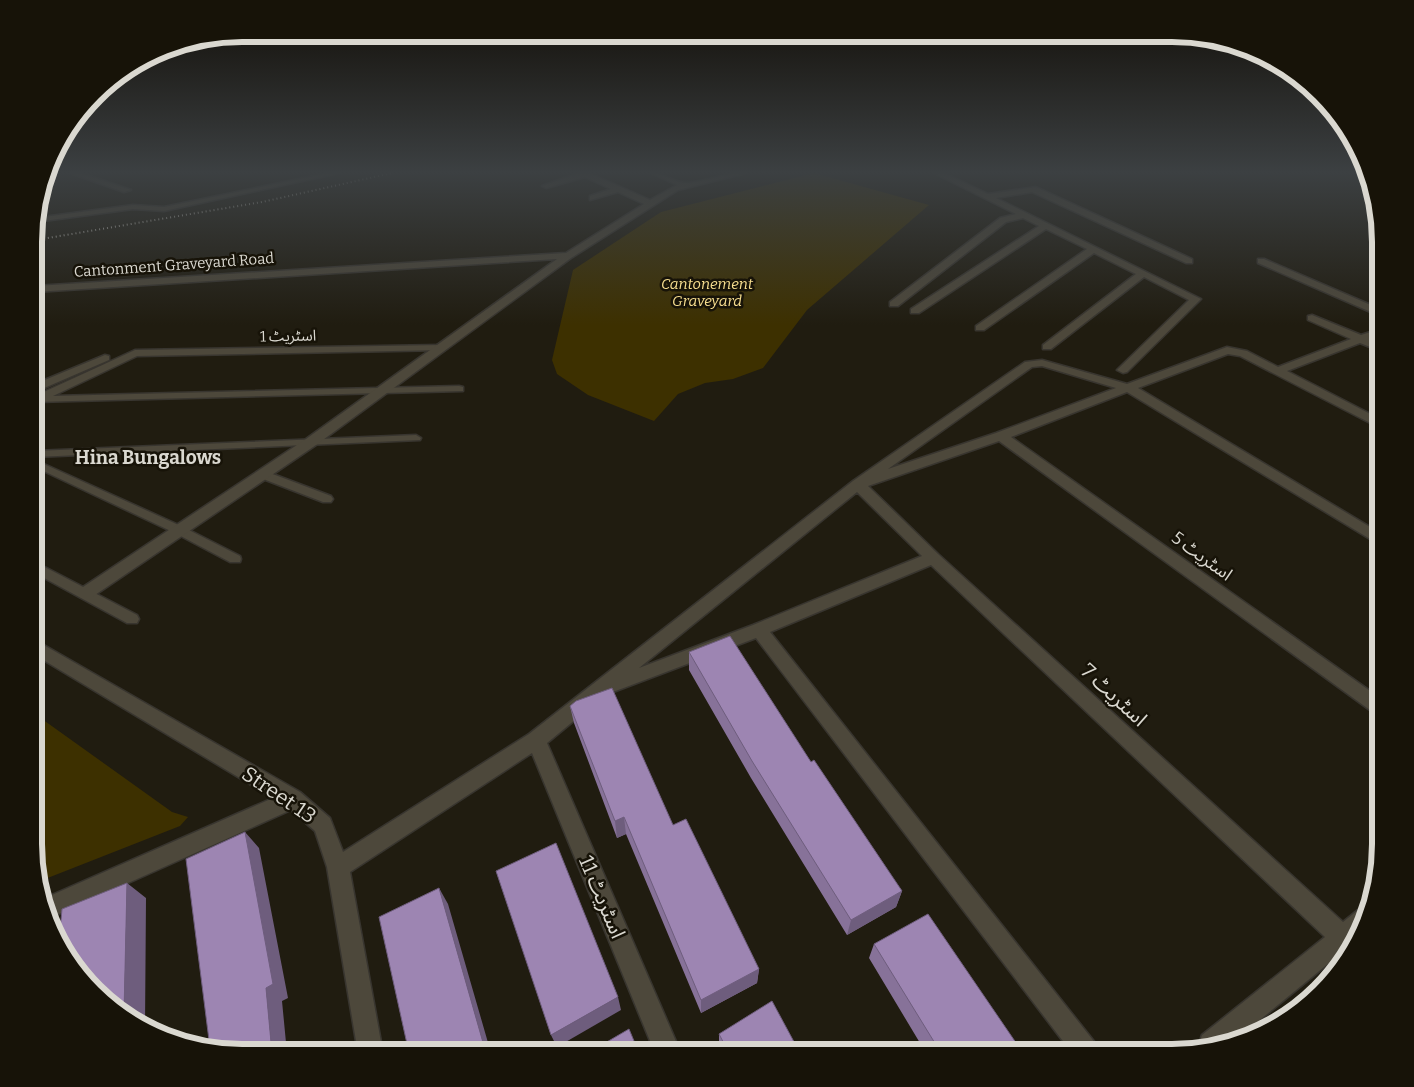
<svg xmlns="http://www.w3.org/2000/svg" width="1414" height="1087" font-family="Bitter,'Noto Sans Arabic',serif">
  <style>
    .green { fill: #3d3000 }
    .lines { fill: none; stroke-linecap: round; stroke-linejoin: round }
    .lane-casing { stroke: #38352f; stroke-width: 3 }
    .street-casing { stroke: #38352f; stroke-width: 3 }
    .lane { fill: #4d483b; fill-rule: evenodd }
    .street { fill: #4d483b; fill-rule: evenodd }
    .rail { stroke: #bab7af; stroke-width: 2; stroke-dasharray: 1 3; stroke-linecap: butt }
    .wall { fill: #877299 }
    .shaded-wall { fill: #6e5d7d }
    .building { fill: #9d85b2; stroke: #6e5d7d }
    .labels { text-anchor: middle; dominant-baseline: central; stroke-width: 5; stroke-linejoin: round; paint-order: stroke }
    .far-street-label { font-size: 15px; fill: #dad8d0; stroke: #171308 }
    .far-park-label { font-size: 15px; font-style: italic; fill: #f7de8f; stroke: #171308 }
    .street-label { font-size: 18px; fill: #dad8d0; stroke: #171308 }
    .neighbourhood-label { font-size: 19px; font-weight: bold; fill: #dad8d0; stroke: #171308 }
    .near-street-label { font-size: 21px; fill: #dad8d0; stroke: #171308 }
    .rim { fill: none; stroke: #dad8d0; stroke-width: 6 }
  </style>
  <rect width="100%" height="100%" fill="#201c10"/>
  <!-- green -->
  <path class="green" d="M814 173 929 205 807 310 763 368 733 379 705 383 678 394 654 421 588 395 557 374 552 360 573 270 661 212Z
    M35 714 172 812 188 817 180 826 40 881 34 858Z"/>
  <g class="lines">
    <!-- lane casing -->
    <g class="lane-casing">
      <path id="lane" d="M328 173H339L164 211 133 209 36 222V218L133 205 164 207Z
        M442 345 445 346V350L137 356 53 396 459 386 463 387V391L35 402V396L135 350Z
        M416 435 421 438 420 440 35 457V451Z
        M35 460 183 527 240 556 241 559 240 562H230L175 533 35 467Z
        M262 470 331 496 333 499 331 502H323L258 477 256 474Z
        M35 562 137 615 139 619 137 623H127L35 573Z"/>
    </g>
    <!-- street casing -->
    <g class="street-casing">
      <path id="street" d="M70 173H81L131 190 124 192Z
        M579 173H589L650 200 677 185 651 173C664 173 677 184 688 183 708 181 726 172 746 173L678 190 571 258 316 445 92 597H80L78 593 80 589 306 439 557 259 35 292V286L566 253 644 204 618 192 590 200V196L611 189 585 177 546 188 542 186Z
        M934 173H944L988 194 1036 187 1192 259V263H1186L1032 192 996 198 1201 299 1127 372 1123 373 1117 370 1119 368 1189 300 1144 277 1051 349H1043V345L1136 274 1094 253 984 330H976V326L1087 249 1046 229 919 313H911V309L1039 226 1023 218 1006 222 898 306H890V302L1000 218 1016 214Z
        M1258 259H1264L1380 309V316L1258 263Z
        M1312 315 1361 335 1380 329V336L1370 340 1380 344V351L1360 343 1287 371 1380 419V428L1240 356 1228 354 1138 388 1380 533V545L1127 392 1011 437 1380 698V716L1374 713 999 441 868 486 938 554 1343 922 1358 910 1368 908 1364 924 1352 944 1238 1038 1200 1047 1199 1044 1202 1035 1325 937 931 565 770 632 1096 1044 1099 1053H1072L756 638 605 695 547 743 681 1053H655L532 753 350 872 383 1053H358L327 867 315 831 291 810 50 918 45 898 273 798 35 655V640L300 792 330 818 343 852 529 734 853 481 1025 362 1042 360 1127 384 1227 347 1247 351 1278 367 1351 339 1308 320V316ZM1042 366 1116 388 996 433 888 469 1032 367ZM857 492 922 556 753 625 639 668Z
        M105 355 109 356V360L35 392V384Z"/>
    </g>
    <!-- lane -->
    <use href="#lane" class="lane"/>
    <!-- street -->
    <use href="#street" class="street"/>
    <!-- rail -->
    <path class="rail" d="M36 240 262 202 392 173"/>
  </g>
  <!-- wall -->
  <path class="wall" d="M689 652 811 762 902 891 896 907 847 935 751 778 689 670Z
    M570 706 673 825 759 969 757 983 701 1013 626 834 617 838 574 723Z
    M874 944 1023 1053H926L869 958Z
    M719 1034 800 1053H722L719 1045Z"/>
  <!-- shaded-wall -->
  <path class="shaded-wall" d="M624 817 626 834 617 838 615 821Z
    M245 832 259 848 288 998 282 1001 287 1053H272L266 988Z
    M127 883 146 898 145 1026 124 1013Z
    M439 888 448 904 491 1053H486Z
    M902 891 896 907 847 935 851 920Z
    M759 969 757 983 701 1013V1000Z
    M618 997 621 1010 557 1047 551 1035Z"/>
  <!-- building -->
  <path class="building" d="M730 636 811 762 814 760 902 891 851 920 752 761 689 652Z
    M612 688 673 825 686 819 759 969 701 1000 624 817 615 821 570 706 576 701Z
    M245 832 273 984 266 988 272 1053H230L210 1048 186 859Z
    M556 843 618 997 551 1035 496 871Z
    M127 883 124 1013 105 1002 59 942 62 909Z
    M439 888 486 1053H409L379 917Z
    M928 914 1023 1053H941L874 944Z
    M772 1001 800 1053H729L719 1034Z
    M629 1029 639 1053H588Z"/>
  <!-- sky -->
  <linearGradient id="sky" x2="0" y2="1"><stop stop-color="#120f09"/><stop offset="0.53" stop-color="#3c4042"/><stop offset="1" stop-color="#3c4042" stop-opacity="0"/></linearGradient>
  <rect width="1414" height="325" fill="url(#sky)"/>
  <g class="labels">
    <!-- far-street labels -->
    <g class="far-street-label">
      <text transform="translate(174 265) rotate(-4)">Cantonment Graveyard Road</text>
      <text transform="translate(288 336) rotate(-1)">اسٹریٹ 1</text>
    </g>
    <!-- far-park labels -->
    <g class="far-park-label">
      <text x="707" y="284">Cantonement<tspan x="707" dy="17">Graveyard</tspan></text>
    </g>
    <!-- street labels -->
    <g class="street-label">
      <text transform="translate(1202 556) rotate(36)">اسٹریٹ 5</text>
    </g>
    <!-- neighbourhood labels -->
    <g class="neighbourhood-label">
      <text x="148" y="457">Hina Bungalows</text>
    </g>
    <!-- near-street labels -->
    <g class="near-street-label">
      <text transform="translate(1114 695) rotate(43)">اسٹریٹ 7</text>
      <text transform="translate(279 795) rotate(34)">Street 13</text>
      <text transform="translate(602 897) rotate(67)">اسٹریٹ 11</text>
    </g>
  </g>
  <!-- crop -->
  <path d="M0 0H1414V1087H0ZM242 42H1172A200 200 0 0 1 1372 242V844A200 200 0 0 1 1172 1044H242A200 200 0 0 1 42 844V242A200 200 0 0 1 242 42Z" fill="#171308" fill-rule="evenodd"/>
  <path class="rim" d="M242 42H1172A200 200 0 0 1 1372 242V844A200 200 0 0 1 1172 1044H242A200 200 0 0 1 42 844V242A200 200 0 0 1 242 42Z"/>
</svg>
